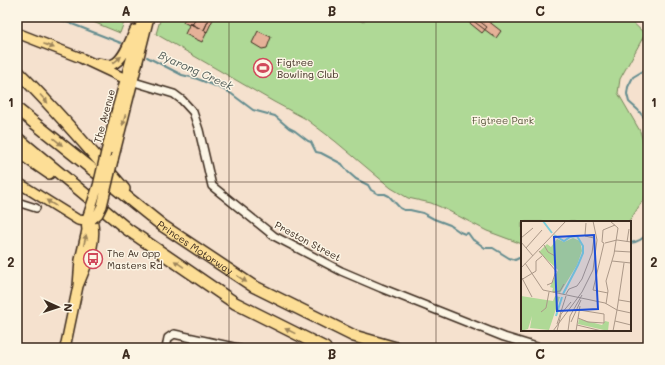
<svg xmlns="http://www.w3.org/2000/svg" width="665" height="365" font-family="Mali,sans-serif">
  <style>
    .green { fill: #afd996; stroke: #75825a }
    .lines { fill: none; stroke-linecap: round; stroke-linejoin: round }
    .stream { stroke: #638c8f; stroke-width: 2 }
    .building { fill: #e5b198; stroke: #3b2a1e }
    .minor-casing { stroke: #3b2a1e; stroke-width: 10 }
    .major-casing { stroke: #3b2a1e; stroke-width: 12 }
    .highway-casing { stroke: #3b2a1e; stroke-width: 14 }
    .minor { stroke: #fcf5e5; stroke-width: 7 }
    .major { stroke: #fdde96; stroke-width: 9 }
    .highway { stroke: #fdde96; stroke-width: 11 }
    .major-bridge-casing { stroke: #3b2a1e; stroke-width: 12; stroke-linecap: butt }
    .major-bridge { stroke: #fdde96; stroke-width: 9 }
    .oneway { fill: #9c845a }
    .grid { fill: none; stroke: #3b2a1e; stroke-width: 1; stroke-opacity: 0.55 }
    .labels { text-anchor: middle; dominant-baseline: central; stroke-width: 3; stroke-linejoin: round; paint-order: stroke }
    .poi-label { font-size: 10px; fill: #3b2a1e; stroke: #fcf5e5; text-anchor: start }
    .street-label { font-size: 10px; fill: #3b2a1e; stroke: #fcf5e5 }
    .park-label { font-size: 10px; fill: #58563c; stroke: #fcf5e5 }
    .water-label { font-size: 11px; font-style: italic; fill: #4f5b57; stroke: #fcf5e5 }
    .inset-river { fill: none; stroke: #7ecedb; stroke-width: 2 }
    .inset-road { fill: none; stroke: #ab9888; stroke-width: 1 }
    .view { fill: #1d4ed8; fill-opacity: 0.15; stroke: #1d4ed8; stroke-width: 2 }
    .inset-edge { fill: none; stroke: #3b2a1e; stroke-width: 2 }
    .neatline { fill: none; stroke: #3b2a1e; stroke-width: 1.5 }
    .grid-label { font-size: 13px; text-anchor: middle; font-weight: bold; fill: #3b2a1e }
  </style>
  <rect width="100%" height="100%" fill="#f5e1ce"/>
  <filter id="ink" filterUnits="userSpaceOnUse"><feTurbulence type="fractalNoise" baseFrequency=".025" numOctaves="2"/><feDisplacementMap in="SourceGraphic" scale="8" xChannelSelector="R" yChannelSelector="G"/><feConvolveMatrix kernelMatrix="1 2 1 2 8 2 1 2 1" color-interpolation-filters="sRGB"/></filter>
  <g filter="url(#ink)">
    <!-- green -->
    <path class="green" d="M81 17H126L120 33Z
      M161 17H354L363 22 369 17H627L645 34 620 79 618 93 640 131 648 159V192L629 222H522V244L487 231 445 209 431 203 408 198 391 188 335 141 306 119 274 102 156 34Z"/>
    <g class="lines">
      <!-- stream -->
      <path class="stream" d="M54 17 121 43
        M147 57 182 75 195 78 213 85 229 92 253 110 275 116 289 128 295 131 308 141 311 142 316 152 321 153 342 164 348 172 356 179 368 185 371 190 378 194H385L389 196 400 208 404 210H410L423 213 434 219 450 225 460 232 465 234 468 233 473 240 477 242 485 248H493L509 258 515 260 519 258 522 259
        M648 68 633 77 628 87 627 94 629 102 638 110 648 123
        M630 243C638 242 644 239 648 232"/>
    </g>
    <!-- building -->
    <path class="building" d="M186 17H196L192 25 190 23 189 25 183 22Z
      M196 17H210L204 30 192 25Z
      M210 17H214L207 32 204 30Z
      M468 17H483L501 31 496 38Z
      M468 17H474L487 27 482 33 466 20Z
      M190 23 207 32 202 42 185 34Z
      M258 31 271 37 267 48 262 49 252 43Z"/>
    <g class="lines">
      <!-- minor casing -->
      <g class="minor-casing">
        <path id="minor" d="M134 82 174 94 182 100 193 112 199 130 212 186 274 236 341 271 381 288 504 337 540 348
          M17 202 36 208
          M166 348 168 338 174 334 238 348"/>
      </g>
      <!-- major casing -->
      <g class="major-casing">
        <path id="major" d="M17 33 81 58 130 81
          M98 63C102 64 108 66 113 64 124 60 130 40 135 30
          M106 152 117 109 143 17
          M113 160 149 17
          M17 182 78 220 86 221 92 219C98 242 87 264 78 286
          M65 348 78 286 80 260 86 235 87 230 86 221 88 216"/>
      </g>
      <!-- highway casing -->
      <g class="highway-casing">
        <g id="highway">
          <path d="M17 71C55 108 89 149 124 189"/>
          <path id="s1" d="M17 109 163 226 253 286 354 336 396 348"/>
          <path d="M17 138 127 229 235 303 325 348"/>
          <path d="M17 151 49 173"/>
        </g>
      </g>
      <!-- minor -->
      <use href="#minor" class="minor"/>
      <!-- major -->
      <use href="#major" class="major"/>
      <!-- highway -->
      <use href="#highway" class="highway"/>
      <!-- major-bridge casing -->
      <g class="major-bridge-casing">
        <path id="major-bridge" d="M88 216 98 186 106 152
          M92 219 98 214 102 206 113 160"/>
      </g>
      <!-- major-bridge -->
      <use href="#major-bridge" class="major-bridge"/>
    </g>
    <!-- one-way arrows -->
    <defs><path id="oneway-solid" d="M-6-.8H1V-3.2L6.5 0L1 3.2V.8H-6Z"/></defs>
    <g class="oneway">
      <use href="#oneway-solid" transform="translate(49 46) rotate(21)"/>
      <use href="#oneway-solid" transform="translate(117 60) rotate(-40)"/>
      <use href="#oneway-solid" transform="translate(44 99) rotate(48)"/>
      <use href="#oneway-solid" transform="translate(124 120) rotate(105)"/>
      <use href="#oneway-solid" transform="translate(58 142) rotate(39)"/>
      <use href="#oneway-solid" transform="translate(51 203) rotate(-148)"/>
      <use href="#oneway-solid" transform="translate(85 240) rotate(-77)"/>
      <use href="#oneway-solid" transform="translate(179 264) rotate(-146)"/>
      <use href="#oneway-solid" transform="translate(242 279) rotate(34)"/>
      <use href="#oneway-solid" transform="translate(290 331) rotate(-154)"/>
    </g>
  </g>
  <!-- grid -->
  <path class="grid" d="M229 17V348M436 17V348M17 182H648"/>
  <!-- icons -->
  <defs>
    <g id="stadium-ring" transform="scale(1)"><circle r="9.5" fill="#fcf5e5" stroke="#d1495b" stroke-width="1.5"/><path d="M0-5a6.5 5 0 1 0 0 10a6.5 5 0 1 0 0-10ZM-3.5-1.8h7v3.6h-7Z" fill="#d1495b"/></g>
    <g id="bus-ring" transform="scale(1)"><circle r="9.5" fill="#fcf5e5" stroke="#d1495b" stroke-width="1.5"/><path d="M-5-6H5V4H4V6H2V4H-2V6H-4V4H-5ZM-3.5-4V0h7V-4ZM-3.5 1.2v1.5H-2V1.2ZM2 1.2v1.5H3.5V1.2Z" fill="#d1495b"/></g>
  </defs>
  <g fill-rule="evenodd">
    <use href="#stadium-ring" x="263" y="68"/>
    <use href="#bus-ring" x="93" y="259"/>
  </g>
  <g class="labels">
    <!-- poi labels -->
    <g class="poi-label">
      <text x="277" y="62">Figtree<tspan x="277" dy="12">Bowling Club</tspan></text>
      <text x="107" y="253">The Av opp<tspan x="107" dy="12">Masters Rd</tspan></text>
    </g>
    <!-- street labels -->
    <g class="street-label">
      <text transform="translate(104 116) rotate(-75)">The Avenue</text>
      <text transform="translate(308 241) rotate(28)">Preston Street</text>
      <text stroke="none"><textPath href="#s1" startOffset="226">Princes Motorway</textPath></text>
    </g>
    <!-- park labels -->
    <g class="park-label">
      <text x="503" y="120">Figtree Park</text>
    </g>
    <!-- water labels -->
    <g class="water-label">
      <text transform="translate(196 70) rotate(24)">Byarong Creek</text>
    </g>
  </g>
  <!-- overview -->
  <g transform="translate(521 221)">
    <rect width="110" height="110" fill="#f5e1ce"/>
    <path d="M52 17 59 20 61 30 56 44 39 72 31 71 32 67 29 66 37 49 18 31 26 23 30 26 36 18 43 21ZM0 75 32 80 34 75 39 76 28 109 9 107 11 95 7 108 0 110ZM58 98 81 104 84 100 88 101 87 110 57 103Z" fill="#afd996"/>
    <path class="inset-river" d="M22 0 31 12M33 14 43 20 49 16 56 15 62 25V32L57 44 42 73M35 95 41 76"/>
    <path class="inset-road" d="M64 14 65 2M0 17 12 7M0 21 12 35M106 21 108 8M83 22 72 69 87 72M83 22 81 21 82 9 94 4M84 22 96 19 110 21M23 24 27 31 34 35M5 27 21 9M18 30 35 50 31 62 26 64M93 30 110 31M91 40 110 42M4 42 22 69 84 82 96 89 92 110M103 42 96 89 110 92M0 47 45 0M1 57 11 76M0 59 15 50V40L21 35M32 71 39 70 43 63M45 73 48 68 56 65 61 58 71 32 73 17 64 15M98 79 110 81M85 83 87 70 85 60 93 33 97 7 89 0M20 91 25 87 28 71M57 97 67 101 83 102V93L58 89M94 100 110 104M50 101 60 79M36 103 45 75M56 104 81 110M32 110 61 71 72 49 76 19 72 0M36 110 40 93 50 81M47 110 49 95 61 74M55 110 59 85"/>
    <path class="view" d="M73 14 77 88 36 90 33 16Z"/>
    <rect width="110" height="110" class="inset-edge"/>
  </g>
  <!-- margin -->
  <rect width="665" height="365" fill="none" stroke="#fcf5e5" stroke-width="44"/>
  <!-- north arrow -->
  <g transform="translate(58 307) rotate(93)" stroke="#fcf5e5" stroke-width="3" paint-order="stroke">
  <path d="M0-3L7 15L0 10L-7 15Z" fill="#3b2a1e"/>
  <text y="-6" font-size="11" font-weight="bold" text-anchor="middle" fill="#3b2a1e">N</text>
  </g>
  <rect x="22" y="22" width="621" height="321" class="neatline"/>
  <g class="grid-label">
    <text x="126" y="16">A</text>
    <text x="332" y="16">B</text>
    <text x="540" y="16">C</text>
    <text x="11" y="107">1</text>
    <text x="654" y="107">1</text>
    <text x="11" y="267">2</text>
    <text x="654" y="267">2</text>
    <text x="126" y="359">A</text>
    <text x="332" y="359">B</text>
    <text x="540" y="359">C</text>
  </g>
</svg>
